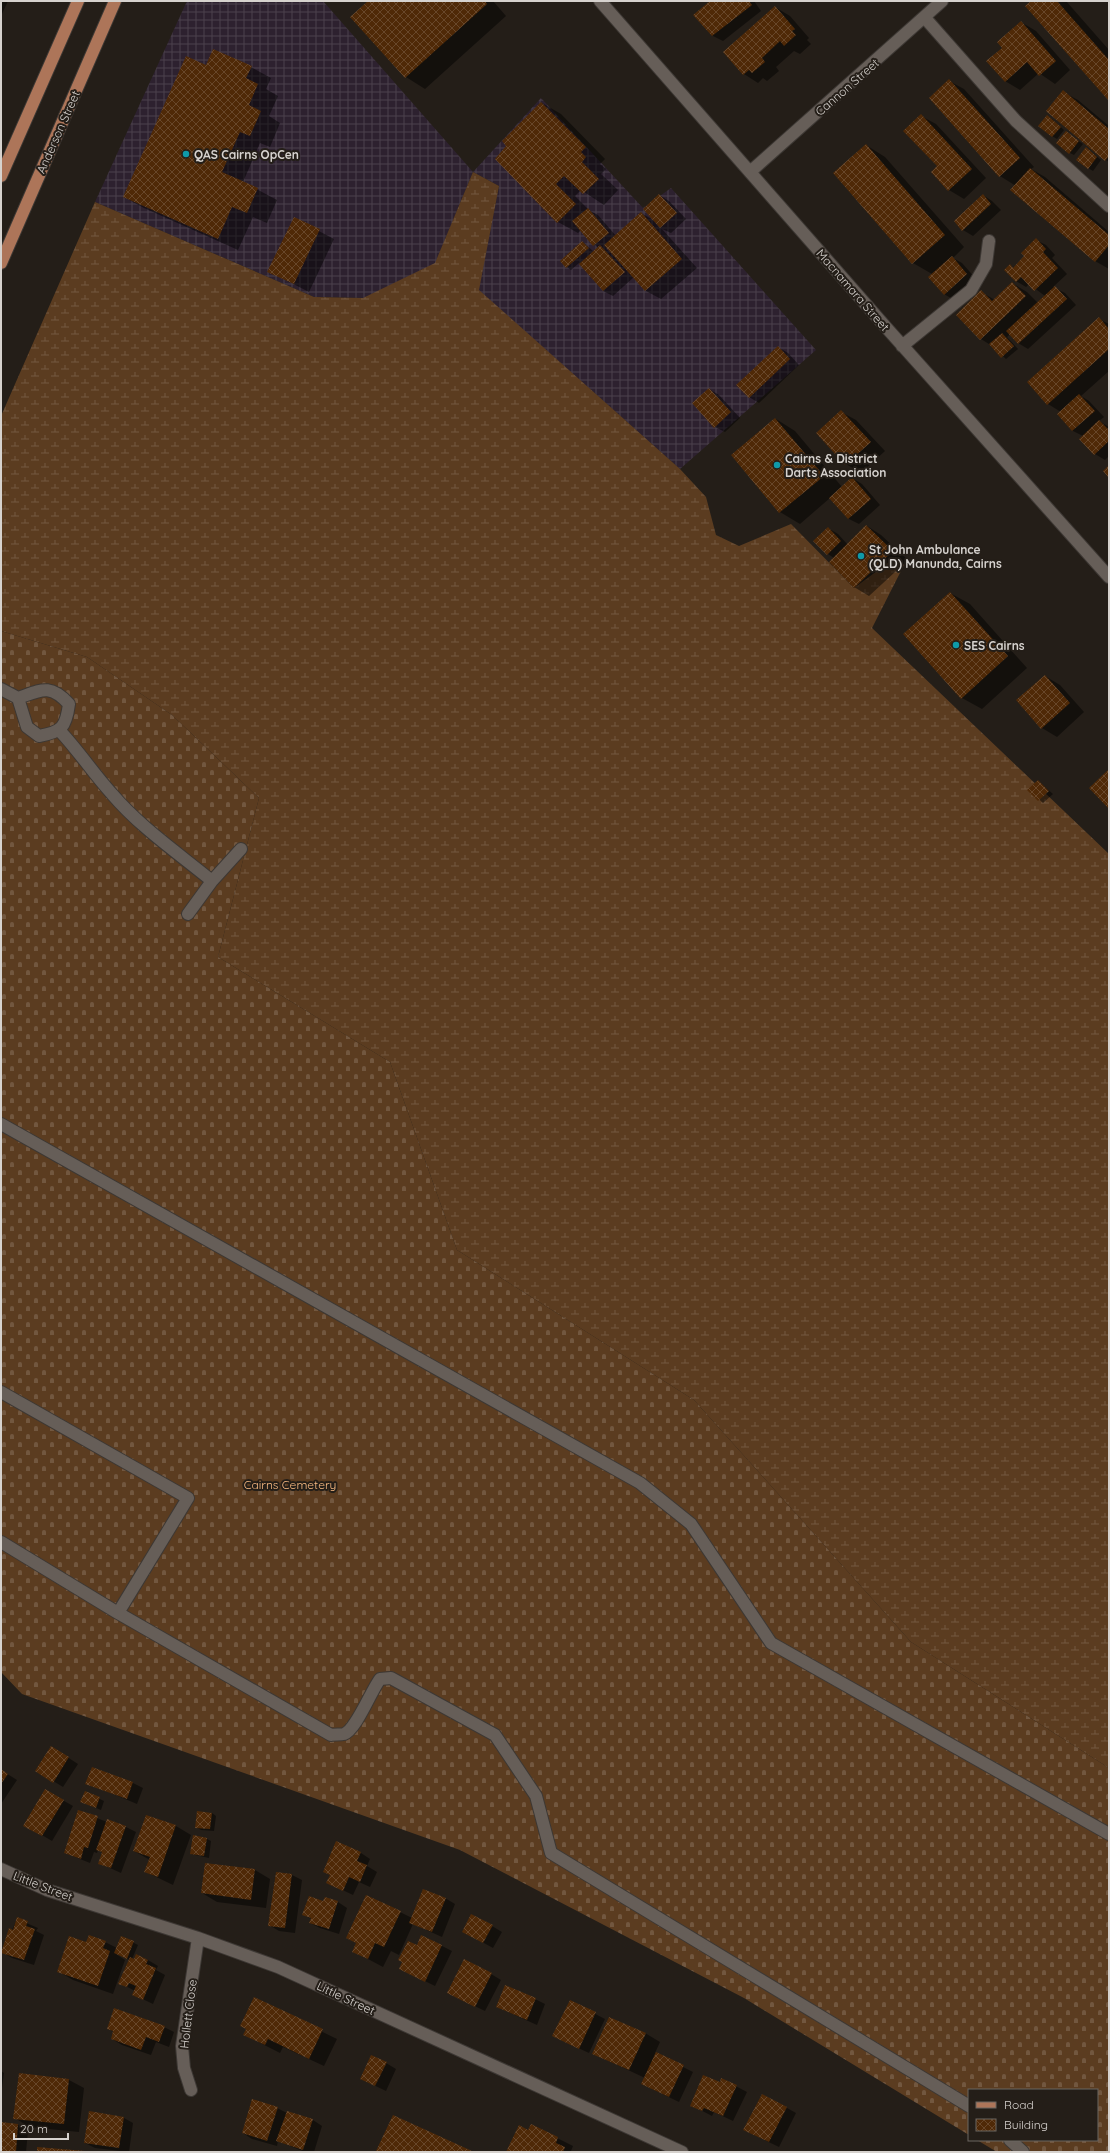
<svg xmlns="http://www.w3.org/2000/svg" width="1110" height="2153" font-family="Quicksand,sans-serif">
  <style>
    .industrial { fill: url(#industrial-grid) }
    .wetland { fill: url(#wetland-marsh) }
    .cemetery { fill: url(#cemetery-stones) }
    .shadow { fill: #0007; fill-rule: evenodd }
    .building { fill: url(#building-cross-hatch) }
    .lines { fill: none; stroke-linecap: round; stroke-linejoin: round }
    .minor-casing { stroke: #3d3834; stroke-width: 14 }
    .major-casing { stroke: #3d3834; stroke-width: 14 }
    .minor { stroke: #665e58; stroke-width: 12 }
    .major { stroke: #ad7559; stroke-width: 12 }
    .culture-dot { fill: #0f9aa8; stroke: #241e18; stroke-width: 1.5 }
    .labels { text-anchor: middle; dominant-baseline: central; stroke-width: 4; stroke-linejoin: round; paint-order: stroke }
    .street-label { font-size: 12px; fill: #d6d2ce; stroke: #241e18 }
    .poi-label { font-size: 12px; font-weight: bold; fill: #d6d2ce; stroke: #241e18; text-anchor: start }
    .park-label { font-size: 12px; fill: #fbbc83; stroke: #241e18 }
  </style>
  <defs>
    <pattern id="industrial-grid" width="8" height="8" patternUnits="userSpaceOnUse"><rect width="8" height="8" fill="#2d212f"/><path d="M0 4h8M4 0v8" fill="none" stroke="#4b404c"/></pattern>
    <pattern id="wetland-marsh" width="20" height="14" patternUnits="userSpaceOnUse"><rect width="20" height="14" fill="#5b3c20"/><path d="M1 5h8M5 5V1M11 12h8M15 12V8" fill="none" stroke="#72573f"/></pattern>
    <pattern id="cemetery-stones" width="16" height="16" patternUnits="userSpaceOnUse"><rect width="16" height="16" fill="#5b3c20"/><path d="M2 7V4a2 2 0 0 1 4 0v3zM10 15v-3a2 2 0 0 1 4 0v3z" fill="#72573f"/></pattern>
    <pattern id="building-cross-hatch" width="8" height="8" patternUnits="userSpaceOnUse"><rect width="8" height="8" fill="#4f2907"/><path d="M0 0l8 8M0 8l8-8" fill="none" stroke="#68472a"/></pattern>
  </defs>
  <rect width="100%" height="100%" fill="#241e18"/>
  <!-- industrial -->
  <path class="industrial" d="M187 1H323L473 172 541 98 643 208 671 188 816 350 680 469 478 290 499 186 473 172 435 264 364 298 314 297 95 202Z"/>
  <!-- wetland -->
  <path class="wetland" d="M473 172 499 186 479 290 680 469 706 497 716 535 739 546 791 524 854 588 896 557 904 565 872 628 1109 854V1768L911 1642 694 1400 457 1250 390 1062 218 957 259 798 172 715 87 657 1 631V416L95 202 314 297 363 298 435 263Z"/>
  <!-- cemetery -->
  <path class="cemetery" d="M1 631 87 657 172 715 259 798 218 957 390 1062 457 1250 694 1400 911 1642 1109 1768V2152H997L977 2140H1097V2090H969V2135L744 1998 460 1850 22 1694 1 1672Z"/>
  <!-- shadow -->
  <path class="shadow" d="M1 1H8L1 16Z
    M370 1H493L506 16 425 89 406 77Z
    M712 1H754L761 11 723 41 713 36 704 23Z
    M1033 1H1066L1109 50V100Z
    M775 7 790 16 809 38 807 40 811 44 800 54 794 51 776 67 779 71 767 81 763 78 758 83 744 74Z
    M1021 22 1036 31 1070 70 1055 84 1039 73 1020 90 1005 81 1003 48Z
    M206 66 251 67 271 78 266 89 278 96 269 116 280 123 270 147 260 143 243 182 277 200 267 223 253 217 238 250 144 208 124 197Z
    M949 81 964 89 1034 167 1031 169 1045 177 1109 232V269L1095 261 1016 186 1000 176Z
    M1063 92 1078 100 1109 126V162L1106 160Z
    M542 103 561 114 605 159 600 164 606 169 601 174 618 190 604 205 581 190 575 196 590 211 598 215 616 236 641 213 655 221 659 195 669 201 686 219 671 233 662 229 697 268 661 299 646 291 634 277 613 296 603 291 579 263 571 270 567 267 583 242 594 252 598 248 581 230 578 233 558 222ZM608 247 612 253 606 249Z
    M921 116 936 124 986 178 964 199 949 190 938 166Z
    M1052 119 1064 130 1057 139 1052 136Z
    M1070 135 1083 144 1074 155 1070 153Z
    M866 145 885 157 964 247 953 258 962 263 977 280 954 300 944 294 932 274 913 263 834 173Z
    M1090 151 1101 160 1093 171 1088 168Z
    M983 195 992 201 1001 210 973 236 963 230 955 221Z
    M294 218 334 239 309 292 268 271Z
    M1036 240 1046 245 1055 255 1052 258 1067 274 1053 287 1065 293 1076 305 1028 349 1018 343 1010 334 1007 337 1018 349 1006 359 992 346 981 339 957 315 981 292 995 300 1012 283 1027 292 1038 303 1045 296 1029 284 1026 287 1016 281 1010 266 1014 268 1026 256Z
    M1099 319 1109 324V371L1081 396 1089 401 1104 417 1099 421 1109 427V456L1105 460 1095 454 1081 439 1083 436 1073 431 1058 415 1061 412 1048 404Z
    M778 347 788 353 799 365 759 403 749 397Z
    M709 389 719 395 740 418 725 432 715 427Z
    M841 412 856 420 885 451 861 473 846 464 818 433Z
    M776 419 795 431 842 487 852 478 862 484 880 505 859 524 849 519 830 498 800 524 780 512Z
    M867 526 881 535 908 560 869 596 854 587 834 558 828 554 815 541 828 528 838 534 848 545Z
    M950 593 970 604 1027 668 982 709 962 698Z
    M1045 676 1060 685 1084 712 1057 737 1042 728Z
    M1038 781 1053 794 1043 803 1029 790Z
    M61 1753 78 1764 63 1787 37 1771Z
    M92 1768 133 1783 143 1788 137 1804 87 1783Z
    M1 1770 17 1780 1 1804Z
    M45 1790 73 1806 52 1841 25 1825Z
    M85 1792 104 1801 101 1810 82 1802Z
    M79 1811 107 1822 108 1820 126 1827 136 1832 121 1873 99 1863 103 1853 98 1850 97 1853 94 1852 90 1863 65 1853Z
    M212 1813 216 1816 214 1831 201 1830 196 1827Z
    M146 1816 176 1826 191 1835 173 1885 146 1872 150 1860 134 1851Z
    M207 1839 211 1841 209 1858 191 1854Z
    M361 1853 370 1859 367 1866 377 1872 370 1887 359 1882 353 1895 328 1883Z
    M255 1870 270 1879 266 1908 217 1902 202 1893Z
    M276 1873 292 1875 302 1880 295 1933 279 1931 269 1925Z
    M445 1898 455 1904 442 1937 413 1924 399 1955 391 1951 383 1967 353 1951 357 1943 400 1912 412 1918Z
    M324 1902H338L347 1908 339 1934 320 1928 310 1923 311 1919 303 1914Z
    M17 1919 38 1928 36 1931 44 1935 34 1965 12 1958 2 1952Z
    M492 1926 502 1932 493 1948 473 1937Z
    M422 1936 452 1951 435 1986 400 1969 417 1946Z
    M122 1937 138 1945 132 1959 135 1960 137 1956 148 1960 158 1966 156 1970 165 1975 153 2004 134 1995 135 1991 120 1983 130 1960 116 1954 125 1960 113 1994 73 1980 58 1971 87 1944 105 1942 117 1948Z
    M491 1974 501 1980 485 2011 458 1998Z
    M255 1999 337 2039 324 2066 283 2047 280 2053 245 2035Z
    M535 1999 545 2004 537 2025 497 2007Z
    M570 2001 605 2019 589 2053 563 2041Z
    M164 2027 174 2032 169 2047 156 2042 151 2055 122 2045 112 2039 114 2032 108 2029Z
    M645 2033 660 2042 655 2053 693 2072 679 2102 652 2089 645 2078 594 2054Z
    M386 2063 396 2069 386 2091 361 2079Z
    M1 2071 4 2073 1 2095Z
    M20 2074 69 2080 84 2088 79 2132 29 2127 15 2118Z
    M722 2079 747 2092 733 2121 714 2112 712 2116 691 2105 720 2083Z
    M277 2108 287 2113 313 2120 322 2126 314 2152H305L278 2141 277 2146 252 2139 243 2133Z
    M787 2108 796 2113 779 2147 754 2135Z
    M393 2116 472 2152H380L378 2151Z
    M124 2118 133 2123 129 2152 95 2148 85 2143Z
    M1 2123 18 2125 28 2131 26 2152H1Z
    M531 2125 573 2146 571 2151 572 2152H507L528 2131Z"/>
  <!-- building -->
  <path class="building" d="M368 1H485L487 4 405 78 350 17Z
    M710 1H749L752 5 712 36 693 15Z
    M1031 1H1057L1109 60V101L1025 6Z
    M775 6 795 29 792 31 796 35 784 46 780 41 762 58 765 62 752 73 749 70 743 75 723 52Z
    M1021 21 1056 61 1039 76 1027 62 1005 82 986 61 1002 48 997 42Z
    M213 49 252 66 246 78 258 84 249 105 261 111 250 136 240 132 222 172 258 188 247 213 232 207 218 239 123 197 186 56 206 65Z
    M949 79 1020 158 999 177 929 98Z
    M1063 90 1109 129V156L1105 161 1046 111Z
    M541 102 586 147 581 152 586 157 582 162 599 179 583 194 564 176 556 184 576 204 557 223 495 159 506 146 502 141Z
    M921 114 972 169 948 191 931 172 937 166 903 131Z
    M1047 115 1061 127 1052 137 1038 126Z
    M1066 131 1079 141 1069 154 1056 143Z
    M866 144 945 235 912 264 833 173Z
    M1086 147 1097 157 1088 169 1076 160Z
    M1030 168 1109 235V245L1095 262 1010 190Z
    M659 194 677 213 660 228 643 209Z
    M983 194 991 204 962 231 954 221Z
    M588 208 609 233 593 246 572 221Z
    M641 212 682 259 645 291 604 245Z
    M294 217 320 229 294 284 267 272Z
    M1036 238 1046 249 1043 252 1058 268 1034 291 1021 277 1016 282 1004 270 1010 264 1013 268 1024 256 1021 253Z
    M582 241 589 248 566 268 560 261Z
    M600 245 625 272 603 291 579 264Z
    M952 256 967 274 944 295 928 277Z
    M1012 282 1026 296 980 340 956 315 981 290 992 301Z
    M1055 286 1067 299 1018 344 1006 331Z
    M1099 317 1109 329V349L1047 405 1027 382Z
    M1002 333 1014 346 1001 358 989 344Z
    M778 346 790 359 749 398 736 385Z
    M709 388 731 412 714 428 692 403Z
    M1079 394 1095 411 1072 431 1057 414Z
    M841 410 871 442 845 465 816 433Z
    M775 418 824 476 779 513 731 455Z
    M1099 420 1109 430V441L1094 455 1079 439Z
    M1109 465V478L1103 471Z
    M852 477 871 499 848 519 829 498Z
    M866 525 893 551 854 588 829 562Z
    M828 527 841 541 827 555 813 541Z
    M950 592 1008 656 961 699 903 634Z
    M1045 675 1070 703 1041 729 1016 700Z
    M1109 769V809L1089 788Z
    M1038 780 1049 791 1038 801 1027 790Z
    M51 1746 69 1757 53 1783 35 1771Z
    M92 1767 133 1782 127 1799 85 1784Z
    M1 1769 8 1774 1 1784Z
    M45 1789 64 1800 42 1836 23 1826Z
    M85 1791 100 1797 96 1808 80 1802Z
    M78 1810 98 1816 88 1848 84 1847 81 1859 64 1853Z
    M197 1811 212 1813 210 1829 195 1828Z
    M146 1815 176 1825 158 1877 144 1872 150 1857 133 1851Z
    M107 1819 126 1826 111 1868 98 1864 102 1852 96 1850Z
    M193 1835 207 1838 204 1856 190 1854Z
    M336 1841 361 1852 357 1861 367 1865 360 1882 349 1877 343 1891 326 1883 330 1875 323 1872Z
    M205 1863 255 1869 251 1900 201 1893Z
    M276 1872 292 1874 285 1928 268 1926Z
    M423 1889 446 1898 432 1932 409 1923Z
    M366 1895 401 1911 384 1947 375 1943 368 1959 352 1952 356 1943 346 1938Z
    M309 1896 323 1901 325 1897 338 1901 329 1929 309 1923 311 1918 302 1915Z
    M471 1914 493 1925 483 1943 462 1932Z
    M17 1917 28 1921 26 1926 35 1929 24 1960 1 1953 9 1928 13 1930Z
    M89 1935 106 1941 103 1948 110 1951 98 1986 57 1972 69 1936 86 1942Z
    M421 1935 442 1945 425 1982 399 1969 402 1962 398 1960 408 1941 417 1945Z
    M121 1936 134 1941 127 1959 114 1953Z
    M136 1954 148 1960 146 1964 156 1968 143 2000 132 1995 136 1986 129 1983 127 1987 118 1984 130 1957 134 1959Z
    M464 1959 492 1973 475 2007 447 1993Z
    M505 1985 536 1998 527 2020 496 2007Z
    M254 1997 323 2029 309 2059 268 2039 265 2045 243 2035 246 2029 240 2026Z
    M570 2000 596 2012 579 2049 552 2036Z
    M114 2008 165 2026 159 2042 146 2037 141 2050 111 2039 113 2031 107 2029Z
    M609 2017 646 2033 629 2070 592 2054Z
    M656 2052 684 2065 669 2097 641 2084Z
    M371 2055 387 2062 375 2086 360 2079Z
    M19 2073 69 2079 64 2124 13 2119Z
    M703 2075 720 2082 721 2078 737 2085 723 2116 704 2108 702 2111 690 2106Z
    M762 2094 787 2107 769 2142 743 2130Z
    M252 2099 278 2107 267 2141 242 2133Z
    M89 2111 124 2117 119 2148 84 2143Z
    M287 2111 313 2119 303 2150 276 2141Z
    M393 2115 472 2151 471 2152 376 2151Z
    M1 2122 18 2124 16 2152H1Z
    M531 2124 558 2137 556 2143 565 2147 563 2152H506L519 2125 528 2130Z
    M37 2147 85 2151V2152H37Z"/>
  <g class="lines">
    <!-- minor casing -->
    <g class="minor-casing">
      <path id="minor" d="M600 1 884 325 1109 577
        M925 18 1016 121 1109 206
        M750 172 942 1
        M902 346 971 290 986 264 989 241
        M1 689 18 698 27 727 39 736C62 732 66 727 69 704 50 683 41 690 18 698
        M59 730C78 750 93 773 112 794 140 827 178 853 212 881L241 849
        M188 914 212 881
        M1 1124 640 1483 691 1524 771 1643 1109 1834
        M1 1392 188 1498 118 1613 1 1542
        M118 1613 331 1735C335 1734 340 1735 344 1734 356 1730 371 1691 380 1679L391 1678 495 1735 536 1796 551 1853 969 2106
        M1 1869 47 1890 198 1938 278 1967 682 2152
        M191 2090 184 2068 182 2046 198 1938
        M1010 2140 1023 2152"/>
    </g>
    <!-- major casing -->
    <g class="major-casing">
      <path id="major" d="M1 176 78 1
        M1 263 115 1"/>
    </g>
    <!-- minor -->
    <use href="#minor" class="minor"/>
    <!-- major -->
    <use href="#major" class="major"/>
  </g>
  <!-- markers -->
  <g class="culture-dot">
    <circle cx="186" cy="154" r="4"/>
    <circle cx="777" cy="465" r="4"/>
    <circle cx="861" cy="556" r="4"/>
    <circle cx="956" cy="645" r="4"/>
  </g>
  <g class="labels">
    <!-- street labels -->
    <g class="street-label">
      <text transform="translate(847 87) rotate(-41)">Cannon Street</text>
      <text transform="translate(58 132) rotate(-66)">Anderson Street</text>
      <text transform="translate(853 290) rotate(49)">Macnamara Street</text>
      <text transform="translate(43 1886) rotate(21)">Little Street</text>
      <text transform="translate(346 1998) rotate(25)">Little Street</text>
      <text transform="translate(188 2014) rotate(-83)">Hollett Close</text>
    </g>
    <!-- poi labels -->
    <g class="poi-label">
      <text x="194" y="154">QAS Cairns OpCen</text>
      <text x="785" y="458">Cairns &amp; District<tspan x="785" dy="14">Darts Association</tspan></text>
      <text x="869" y="549">St John Ambulance<tspan x="869" dy="14">(QLD) Manunda, Cairns</tspan></text>
      <text x="964" y="645">SES Cairns</text>
    </g>
    <!-- park labels -->
    <g class="park-label">
      <text x="290" y="1484">Cairns Cemetery</text>
    </g>
  </g>
  <!-- border -->
  <rect width="1110" height="2153" fill="none" stroke="#d6d2ce" stroke-width="4"/>
  <!-- legend -->
  <rect x="968" y="2089" width="130" height="52" fill="#241e18" stroke="#6b6661"/>
  <rect x="976" y="2102" width="20" height="6" fill="#ad7559" stroke="#6b6661"/>
  <text x="1004" y="2109" font-size="12" fill="#d6d2ce">Road</text>
  <rect x="976" y="2119" width="20" height="12" fill="url(#building-cross-hatch)" stroke="#6b6661"/>
  <text x="1004" y="2129" font-size="12" fill="#d6d2ce">Building</text>
  <!-- scale -->
  <path d="M14 2133v6h54v-6" fill="none" stroke="#d6d2ce" stroke-width="2"/>
  <text x="20" y="2133" font-size="12" fill="#d6d2ce" stroke="#241e18" stroke-width="3" paint-order="stroke">20 m</text>
</svg>
